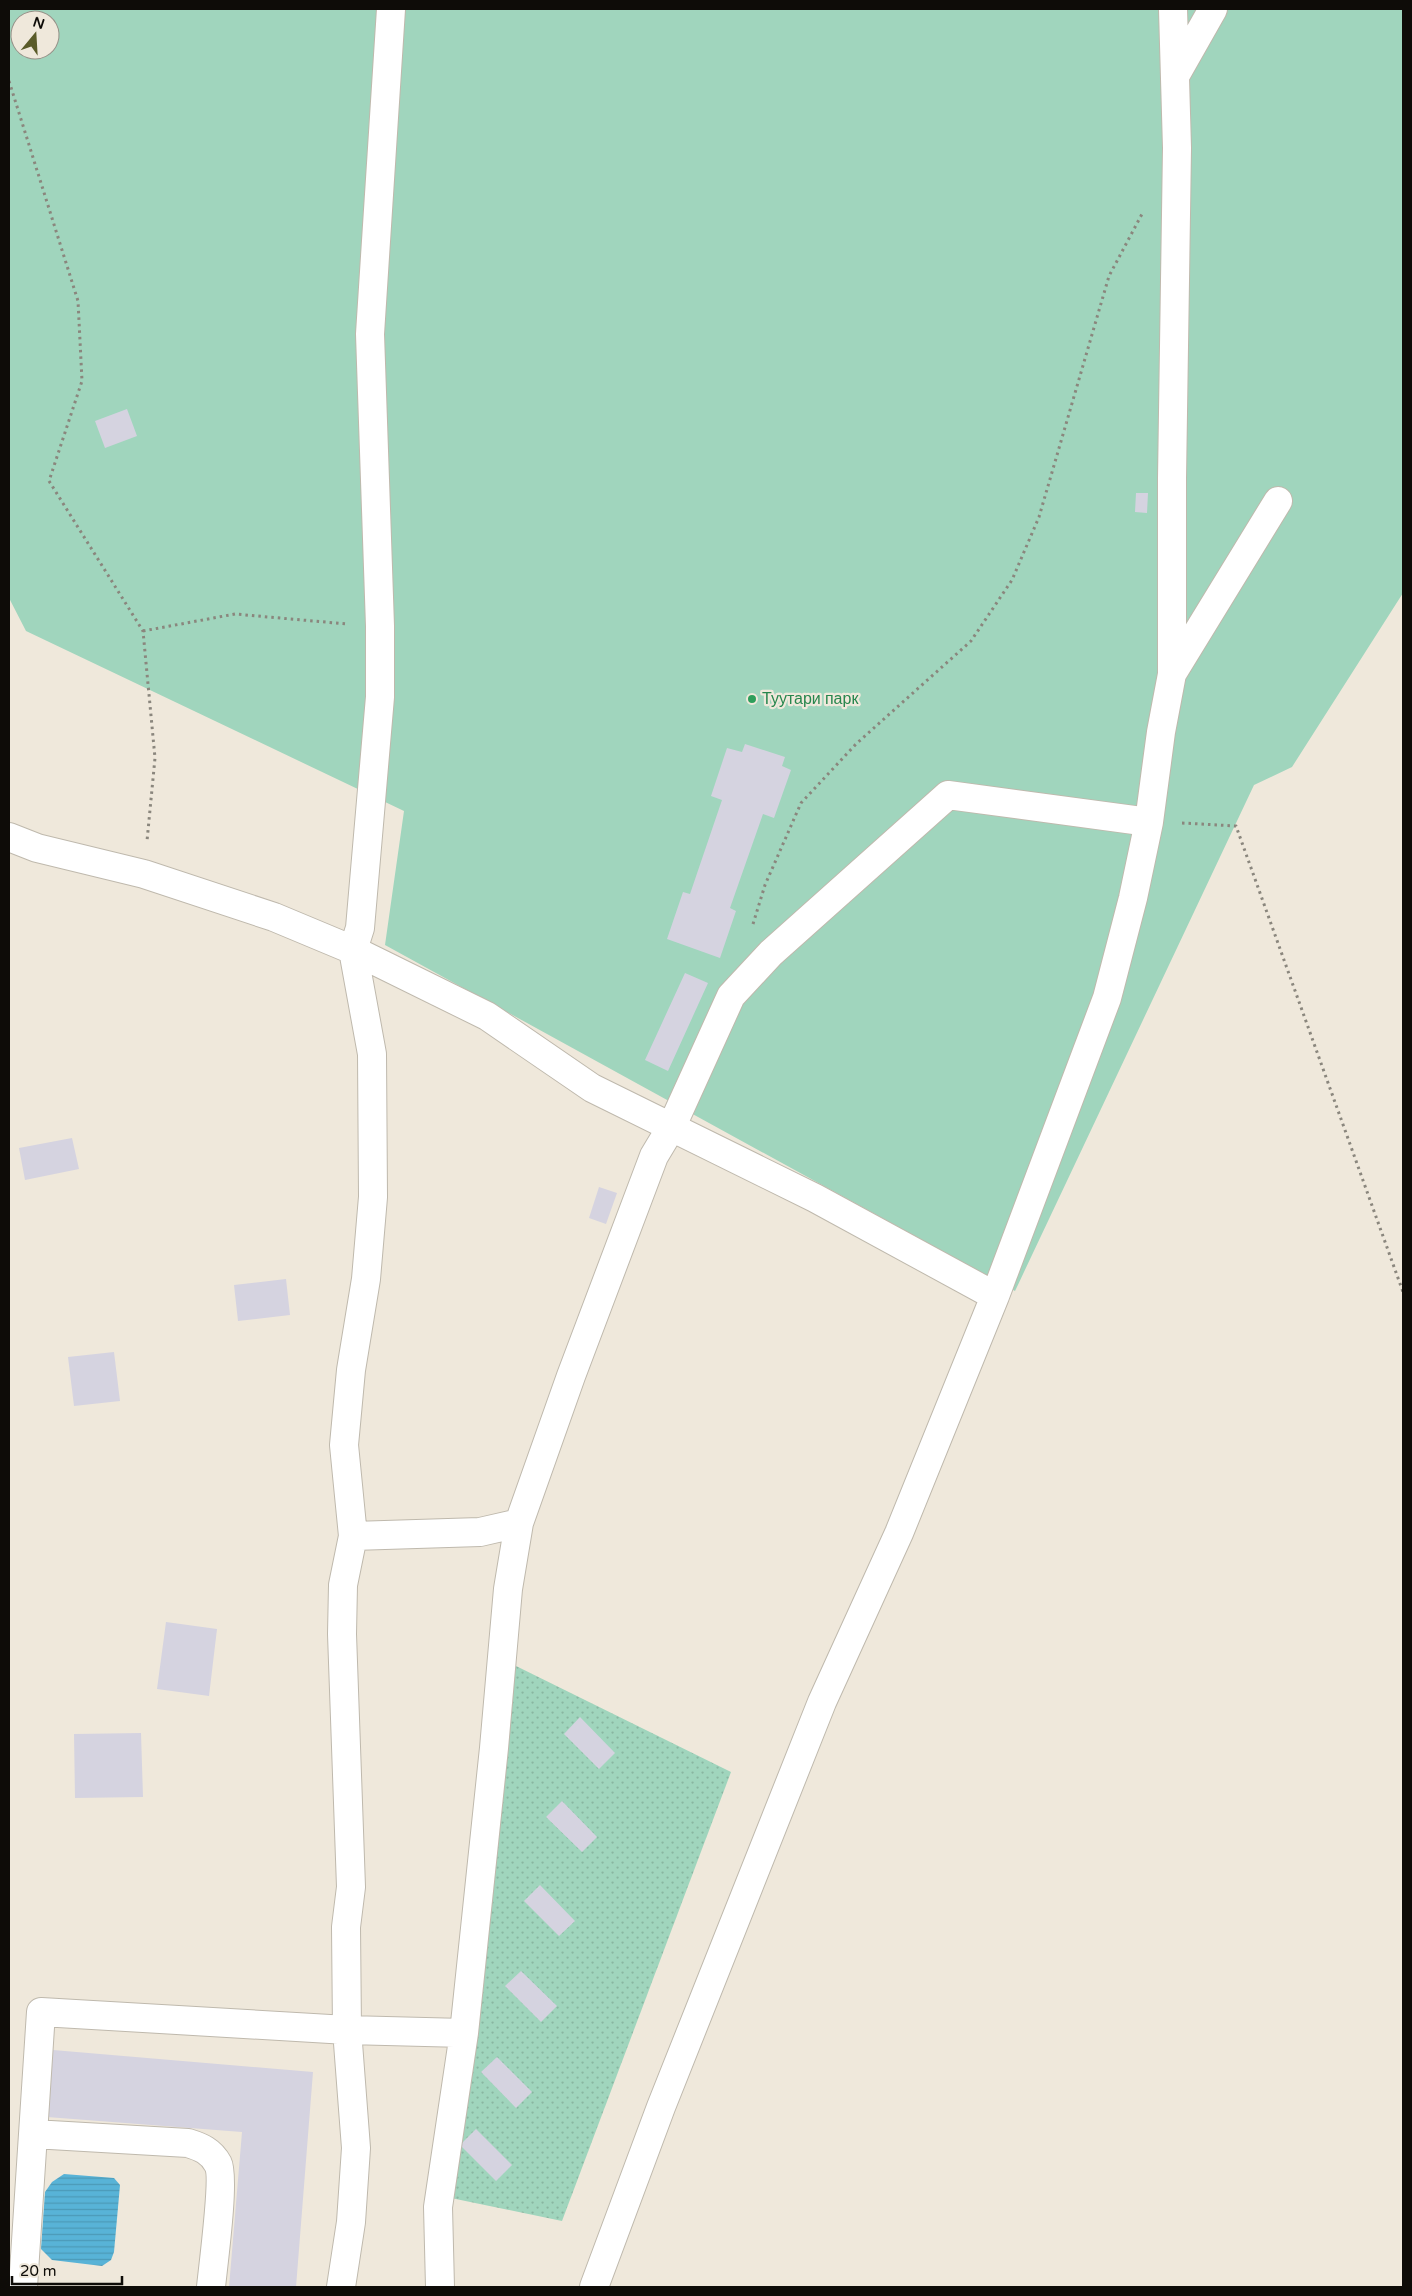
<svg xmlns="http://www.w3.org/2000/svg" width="1412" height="2296" font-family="'Varela Round',sans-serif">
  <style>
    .green { fill: url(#green-dots) }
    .pitch { fill: #a0d5bd; fill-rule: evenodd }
    .water { fill: url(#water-rules) }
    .building { fill: #d5d3e0 }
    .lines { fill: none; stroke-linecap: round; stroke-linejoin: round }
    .minor-casing { stroke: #bfb9ad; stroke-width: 30 }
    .path { stroke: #8a867d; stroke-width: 3; stroke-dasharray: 2.5 4; stroke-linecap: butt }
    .minor { stroke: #fff; stroke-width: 28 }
    .leisure-dot { fill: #2e9e5b; stroke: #efe8db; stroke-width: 2 }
    .labels { text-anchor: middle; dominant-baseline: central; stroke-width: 4.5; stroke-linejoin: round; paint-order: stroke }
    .leisure-label { font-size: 16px; fill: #27864d; stroke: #efe8db; text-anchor: start }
  </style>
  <defs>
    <pattern id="green-dots" width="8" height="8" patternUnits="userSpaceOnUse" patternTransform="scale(1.25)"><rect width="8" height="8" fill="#a0d5bd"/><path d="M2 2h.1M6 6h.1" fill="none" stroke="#89b6a1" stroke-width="1.8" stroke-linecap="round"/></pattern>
    <pattern id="water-rules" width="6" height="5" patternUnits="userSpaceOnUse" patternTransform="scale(1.25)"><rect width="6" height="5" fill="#58b3d7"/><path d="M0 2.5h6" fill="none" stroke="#4b99b7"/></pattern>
  </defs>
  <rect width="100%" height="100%" fill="#efe8db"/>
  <!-- green -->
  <path class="green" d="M512 1664 731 1772 562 2221 451 2198Z"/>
  <!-- pitch -->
  <path class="pitch" d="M9 9H1403V593L1292 767 1254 785 1015 1291 385 945 404 811 26 631 9 598ZM20 20H50V50H20Z"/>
  <!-- water -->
  <path class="water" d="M64 2174 114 2178 120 2185 114 2252 111 2260 102 2266 52 2260 41 2249 45 2192 52 2182Z"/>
  <!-- building -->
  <path class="building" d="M127 409 137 436 105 448 95 421Z
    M1136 493H1148L1147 513 1135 512Z
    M745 744 785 757 782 766 791 770 774 818 763 814 730 908 736 911 720 958 667 939 683 892 690 894 722 800 711 796 727 748 742 752Z
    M685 973 708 983 668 1071 645 1060Z
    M72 1138 79 1169 25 1180 19 1148Z
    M599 1187 617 1193 606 1224 589 1218Z
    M286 1279 290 1315 238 1321 234 1285Z
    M114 1352 120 1401 74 1406 68 1357Z
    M166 1622 217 1629 209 1696 157 1689Z
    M580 1717 615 1753 599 1769 564 1734Z
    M141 1733 143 1797 75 1798 74 1734Z
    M562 1801 597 1837 582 1852 546 1817Z
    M540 1885 575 1921 559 1936 524 1901Z
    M521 1971 557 2006 541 2022 505 1986Z
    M53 2050 313 2072 296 2287H229L242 2132 47 2117Z
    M497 2057 532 2092 516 2108 481 2072Z
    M476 2129 512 2165 496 2181 460 2145Z"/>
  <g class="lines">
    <!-- minor casing -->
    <g class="minor-casing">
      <path id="minor" d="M1175 76 1213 9
        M1172 674 1278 501
        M9 837 37 848 144 874 274 917 353 950 487 1016 592 1088 815 1198 995 1296
        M353 1536 480 1532 519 1523
        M33 2134 188 2143C201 2147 211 2151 218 2164 225 2177 213 2267 211 2287
        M23 2287 41 2012 347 2030 464 2033
        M341 2287 351 2222 356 2148 347 2030 346 1927 351 1887 342 1634 343 1585 353 1536 344 1445 351 1370 366 1279 373 1197 372 1054 353 950 360 928 380 697V626L370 334 391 9
        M440 2287 438 2207 464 2033 494 1748 508 1589 519 1523 571 1376 654 1156 672 1126 731 996 771 953 948 795 1149 822
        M594 2287 661 2107 822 1702 899 1533 995 1296 1107 998 1133 898 1149 822 1161 732 1172 674V479L1177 148 1173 9"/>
    </g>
    <!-- path -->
    <path class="path" d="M9 81 78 301 82 381 49 481 143 631 155 758 147 841
      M143 631 235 614 347 624
      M1182 823 1236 826 1403 1292
      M753 924 765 885 801 803 856 744 971 641 1012 580 1039 517 1109 276 1142 214"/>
    <!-- minor -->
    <use href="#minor" class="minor"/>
  </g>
  <!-- markers -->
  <circle class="leisure-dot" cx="752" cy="699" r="5"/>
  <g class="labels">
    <!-- leisure labels -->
    <g class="leisure-label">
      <text x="762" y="699">Туутари парк</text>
    </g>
  </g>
  <!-- border -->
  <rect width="1412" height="2296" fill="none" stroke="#0e0c08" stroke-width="20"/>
  <!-- north arrow -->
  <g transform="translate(35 35) rotate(18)"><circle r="24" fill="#efe8db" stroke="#959087"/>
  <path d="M0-4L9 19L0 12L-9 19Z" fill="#5a5b29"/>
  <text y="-8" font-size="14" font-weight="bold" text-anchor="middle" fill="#0e0c08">N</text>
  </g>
  <!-- scale -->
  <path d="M12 2276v8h110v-8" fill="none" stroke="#0e0c08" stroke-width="2.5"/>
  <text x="20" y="2276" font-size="15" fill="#0e0c08" stroke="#efe8db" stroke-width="4" paint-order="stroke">20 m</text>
</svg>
